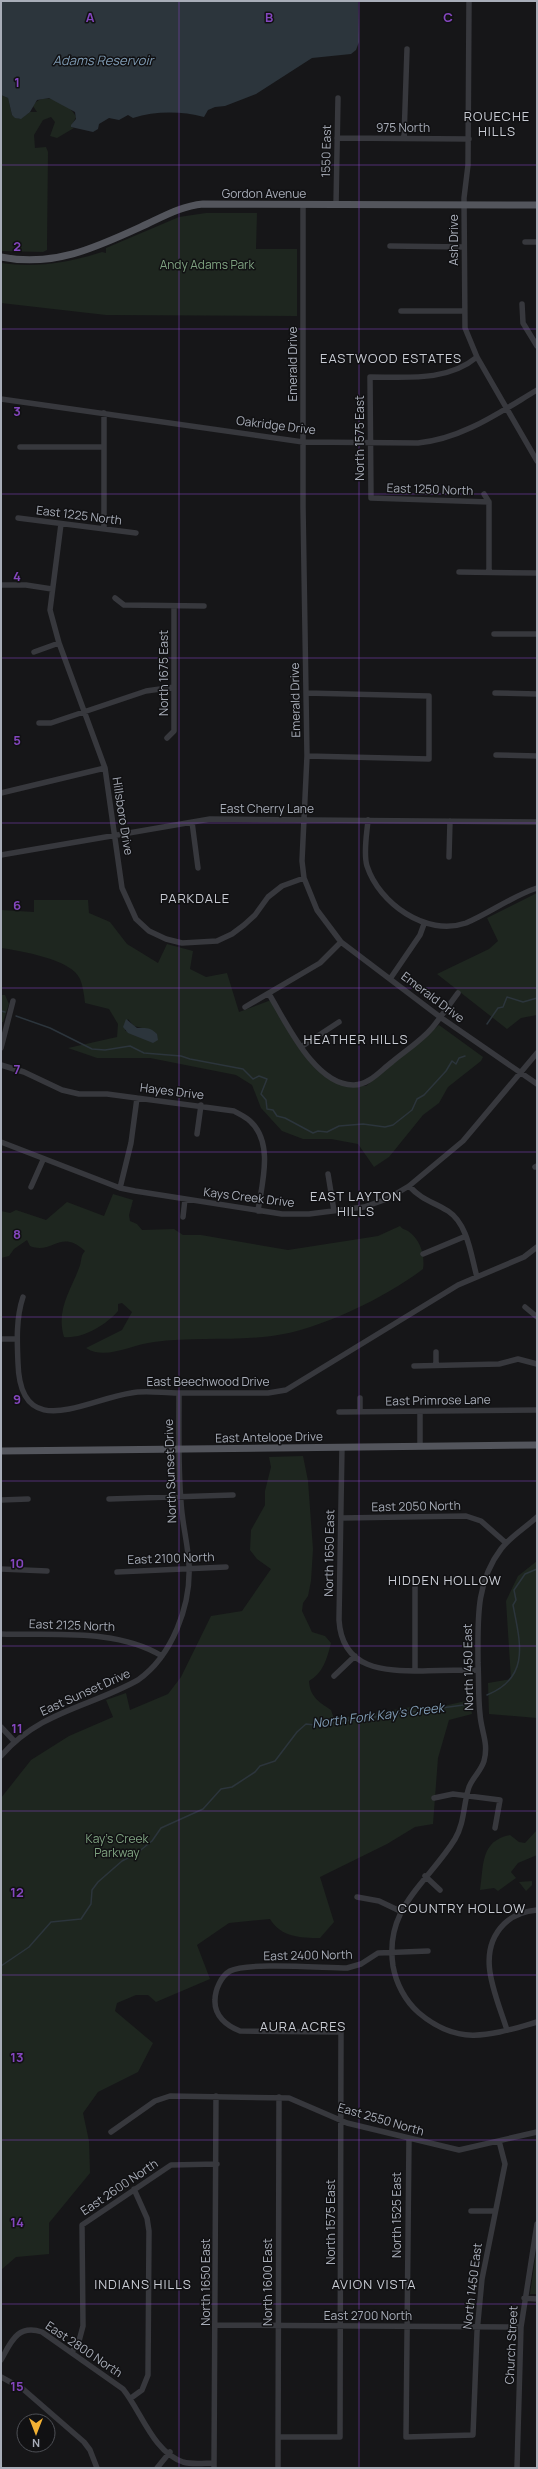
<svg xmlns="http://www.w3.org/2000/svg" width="538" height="2469" font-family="Manrope,sans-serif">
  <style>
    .green { fill: #1e261f; fill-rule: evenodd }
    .water { fill: #2c353c }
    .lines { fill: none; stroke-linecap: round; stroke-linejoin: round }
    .stream { stroke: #2c353c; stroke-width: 1.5 }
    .minor { stroke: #37383d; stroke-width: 5.5 }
    .major { stroke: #53555c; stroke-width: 7 }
    .grid { fill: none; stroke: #8446be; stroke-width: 1; stroke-opacity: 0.55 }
    .labels { text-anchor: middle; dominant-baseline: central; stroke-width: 3; stroke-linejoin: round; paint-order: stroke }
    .street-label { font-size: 12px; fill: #a8adb8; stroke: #111113 }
    .park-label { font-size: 12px; fill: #7fa381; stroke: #111113 }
    .water-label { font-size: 13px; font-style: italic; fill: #7f9bb3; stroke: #111113 }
    .neighbourhood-label { font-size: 13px; letter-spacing: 1px; fill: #c9ccd4; stroke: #111113 }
    .grid-label { font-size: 13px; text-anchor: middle; font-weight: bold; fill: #8446be; stroke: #111113; stroke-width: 3; stroke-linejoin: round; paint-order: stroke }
  </style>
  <rect width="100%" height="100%" fill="#161618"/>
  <!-- green -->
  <path class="green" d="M1 95 8 98 12 115 19 119 30 112H37L33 106C42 89 71 104 76 117L71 127 74 128 57 138 50 136 55 122 51 117 43 120 34 135 35 148 46 147 48 152 47 245V250L43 252 1 251Z
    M206 213H257L256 249H297V316L106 315 1 303V263C36 268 68 263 102 252L106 253V248L179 217Z
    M537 893V1015L521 1018 507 1029 437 974 489 949 498 941 487 918Z
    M34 900H88L89 913 110 922 127 944 158 963 167 944 193 951 190 969 206 977 227 973 239 1012 271 1000 303 1052 343 1086H366L439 1025 483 1057 481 1061 448 1087 439 1103 423 1115 389 1157 374 1167 358 1144 331 1139H303L282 1131 261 1108 252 1085 236 1075 150 1058H97L68 1048 117 1037 118 1024 109 1009 85 1003C84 995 83 986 80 979 72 959 20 951 1 948V910L34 912ZM128 1019 134 1026 142 1028 125 1031Z
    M1 995H5L9 1004 3 1022H1Z
    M113 1194 133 1200 129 1215 130 1221 137 1224 142 1230 174 1229 183 1235H201L288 1250 378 1236 400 1226C403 1230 405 1229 408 1231 421 1240 425 1256 423 1269 385 1298 319 1330 272 1336 233 1341 193 1337 154 1342 133 1344 105 1361 86 1348L122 1330 132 1312 122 1303 118 1304V1311C106 1325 83 1339 64 1337 56 1310 70 1292 79 1268 82 1262 80 1256 85 1251 60 1228 53 1255 30 1246L27 1240 14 1249 9 1256 1 1258V1211L10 1213 16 1210 46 1220 67 1202 104 1216Z
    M303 1456 308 1481 313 1549 311 1581 308 1596 303 1603 302 1611 312 1632 325 1636 331 1643C327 1659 323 1673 309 1681 310 1697 319 1702 331 1710L334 1719 418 1706 426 1710 470 1700 472 1714 449 1720 438 1758 433 1824 415 1827 387 1844 320 1877 334 1922 320 1938C300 1938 281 1937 270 1919L229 1923 197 1945 210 1979 156 2002 148 1995H136L117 2003 115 2011 153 2043 138 2072 98 2092 83 2113 89 2141 90 2173 49 2223V2254L16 2257 1 2270V1798L31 1760 69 1736 113 1717 106 1700 126 1693 130 1710 168 1694 181 1677 211 1616 242 1611 271 1569 257 1559 250 1550 251 1530 265 1505V1491L271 1467 269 1457Z
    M537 1561V1781V1718L489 1714 488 1683 511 1679 506 1601 518 1576Z
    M537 1830V1855L518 1863 511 1872 516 1878 498 1891 494 1888 480 1890C484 1865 480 1841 510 1835L519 1842 525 1843Z
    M532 1881V1885L526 1891 519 1882Z
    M537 2246V2294H530Z"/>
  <!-- water -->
  <path class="water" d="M1 1H358L359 42 356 50 351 54 312 58 256 94 225 106 215 107 208 110 204 117C181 111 155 111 133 118L128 115 119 120 109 118 99 124 98 129 93 132 71 127V125L76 119 75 112 49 98 37 100 30 112 21 119 15 118 12 115 8 98 1 95Z
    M126 1019 137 1028C147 1028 150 1027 157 1034L158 1040 153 1043 128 1033 123 1027Z"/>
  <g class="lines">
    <!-- stream -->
    <path class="stream" d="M1 1011 5 1012
      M16 1016 50 1028 92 1049 105 1050 130 1046 144 1053 181 1056 190 1059 243 1069 253 1079 259 1076 267 1079 261 1094 266 1100 267 1109 273 1110 277 1116 285 1118 313 1133 318 1131 327 1132 339 1126 363 1124 385 1127 393 1125 412 1110 417 1099 424 1095 446 1071 452 1061 456 1064 459 1058 465 1056
      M487 1024 498 1008 503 1007 507 997 523 1002 537 998
      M487 1695C531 1677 520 1642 513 1605L516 1600 514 1590 525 1574 537 1569
      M1 1966 29 1947 51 1922 81 1919 91 1904 92 1890 98 1882 122 1861 137 1853 152 1841 161 1828 203 1809 221 1789 232 1787 255 1772 260 1766 275 1761 297 1732 306 1724 315 1725 471 1704"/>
    <!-- minor -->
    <path class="minor" d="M469 1 468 165 464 198 465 328 477 357 537 461
      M337 138 469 139
      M404 138 407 49
      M303 204V507L307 756 302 861 304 878 317 910 341 942 440 1017 537 1084
      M336 205 338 98
      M525 242H537
      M390 246 464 247
      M522 304 523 323 537 346
      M401 311H464
      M477 357C447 382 406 377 370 377L371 498 489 502
      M1 399 303 442 418 443C462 439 500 412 537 390
      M104 413V529
      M20 447H104
      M484 494 489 502V572
      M18 518 136 533
      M61 524 50 610 59 643 105 768 122 888 136 919 149 931 166 939 182 943 217 941 232 934 244 925 255 915 268 897 282 886 304 878
      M459 572 537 573
      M1 585H26L52 589
      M115 598 124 605 204 606
      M494 634H537
      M34 652 59 643
      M306 693 429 696V759L307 756
      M495 693 537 694
      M39 723H51L146 691 174 687
      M167 738 174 731V606
      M496 755 537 756
      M1 793 105 768
      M368 820C367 833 363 853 367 866 379 903 426 937 466 923 490 913 512 896 537 888
      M192 822 198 868
      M1 855 210 819 537 822
      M449 857 450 821
      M390 979 420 935 424 924
      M269 994C286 1022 315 1086 354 1085 369 1085 381 1070 392 1062 405 1051 421 1041 432 1028 441 1017 449 1005 458 993
      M245 1007 320 963 341 942
      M301 1047 339 1022
      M1 1048 13 1001
      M1 1065 24 1072 62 1090 79 1094H107L234 1111C239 1114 246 1117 250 1121 274 1143 262 1183 258 1211
      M197 1134 201 1105
      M1 1142 120 1188 135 1191 282 1214H309L364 1207 387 1199 409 1186 463 1141 537 1053
      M535 1167 537 1166
      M328 1174 334 1211
      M409 1186C423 1201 432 1201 448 1211 468 1224 471 1256 477 1277
      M31 1187 43 1160
      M120 1188 131 1143 137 1098
      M183 1217 185 1199
      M423 1254 466 1236
      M23 1297C16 1318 17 1341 18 1363 20 1443 85 1400 131 1393 145 1390 162 1393 177 1393 207 1393 237 1393 268 1393L286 1390 458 1285 524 1257 537 1247
      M525 1307 537 1317
      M1 1339H17
      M436 1352V1365
      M414 1366 499 1364 518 1359 537 1364
      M339 1412 537 1410
      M360 1412V1398
      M420 1412V1446
      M342 1447 339 1620C342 1670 384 1671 423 1671 442 1670 460 1670 478 1670
      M109 1499 233 1495
      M1 1500 28 1499
      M537 1517C525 1528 511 1536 501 1549 475 1583 478 1622 478 1663 479 1680 478 1697 480 1714 481 1731 489 1743 484 1761 481 1771 473 1777 469 1787 463 1805 465 1822 455 1839 428 1883 384 1907 393 1966 396 1983 405 2001 419 2013 459 2047 491 2035 537 2022
      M341 1518 466 1516 481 1521 506 1543
      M1 1569 47 1571
      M117 1572 226 1567
      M415 1586V1671
      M1 1634C54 1636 116 1628 162 1656
      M334 1676 355 1656
      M1 1727 15 1742
      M1 1756C40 1711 90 1707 138 1680 172 1656 191 1606 189 1565 188 1544 182 1523 181 1502 178 1466 179 1429 179 1393
      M434 1798 453 1794 500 1800 495 1828
      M425 1876 440 1890
      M357 1897 379 1901 400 1911
      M507 2030C497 1997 474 1954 504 1924 513 1915 525 1911 537 1910
      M111 2132 155 2101 170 2096 289 2098 347 2123 459 2150 537 2132
      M409 2138 406 2437 473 2435 477 2332 482 2279 505 2164 499 2141
      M471 2211H495
      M524 2298 537 2299
      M215 2325 521 2327
      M72 2352 79 2341 83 2326 82 2225 171 2165 217 2164
      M1 2360C11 2342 17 2324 42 2332L123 2389C141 2411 153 2452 183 2462 193 2465 205 2463 214 2463
      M1 2377 23 2389 84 2442 90 2450 97 2468
      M131 2398 142 2390 148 2375 149 2231 147 2218 134 2189
      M278 2437H340L341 2032 240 2031C227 2026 214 2016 215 2000 215 1990 221 1976 230 1971 247 1962 323 1968 347 1968L361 1964 378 1953 428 1951
      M157 2468 170 2452
      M214 2468 216 2096
      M278 2468 279 2097
      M517 2468 521 2327 537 2224"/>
    <!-- major -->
    <path class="major" d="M1 257C55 268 99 246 147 224 166 215 182 206 203 204L537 205
      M1 1451 537 1445"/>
  </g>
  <!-- grid -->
  <path class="grid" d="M179 1V2468M359 1V2468M1 165H537M1 329H537M1 494H537M1 658H537M1 823H537M1 988H537M1 1152H537M1 1317H537M1 1481H537M1 1646H537M1 1811H537M1 1975H537M1 2140H537M1 2304H537"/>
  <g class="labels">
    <!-- street labels -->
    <g class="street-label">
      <text x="403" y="127">975 North</text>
      <text transform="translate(326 151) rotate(-89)">1550 East</text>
      <text x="264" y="193">Gordon Avenue</text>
      <text transform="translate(453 240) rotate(-90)">Ash Drive</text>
      <text transform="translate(292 364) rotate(-90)">Emerald Drive</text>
      <text transform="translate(276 425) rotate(7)">Oakridge Drive</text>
      <text transform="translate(359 438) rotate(-90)">North 1575 East</text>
      <text transform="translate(430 489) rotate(2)">East 1250 North</text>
      <text transform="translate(79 515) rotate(7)">East 1225 North</text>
      <text transform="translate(163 673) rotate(-90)">North 1675 East</text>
      <text transform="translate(295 700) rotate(-91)">Emerald Drive</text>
      <text x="267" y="808">East Cherry Lane</text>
      <text transform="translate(123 816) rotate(81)">Hillsboro Drive</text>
      <text transform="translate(433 997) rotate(37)">Emerald Drive</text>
      <text transform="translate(172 1091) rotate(7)">Hayes Drive</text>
      <text transform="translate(249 1197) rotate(7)">Kays Creek Drive</text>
      <text x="208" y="1381">East Beechwood Drive</text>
      <text transform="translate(438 1400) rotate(-1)">East Primrose Lane</text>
      <text transform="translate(269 1437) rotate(-1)">East Antelope Drive</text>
      <text transform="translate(170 1471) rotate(-92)">North Sunset Drive</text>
      <text transform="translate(416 1506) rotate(-1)">East 2050 North</text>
      <text transform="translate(329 1553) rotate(-89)">North 1650 East</text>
      <text transform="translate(171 1558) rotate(-2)">East 2100 North</text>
      <text transform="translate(72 1625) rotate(2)">East 2125 North</text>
      <text transform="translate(468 1667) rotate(-91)">North 1450 East</text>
      <text transform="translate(85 1692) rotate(-24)">East Sunset Drive</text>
      <text transform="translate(308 1955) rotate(-1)">East 2400 North</text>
      <text transform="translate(381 2119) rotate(16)">East 2550 North</text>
      <text transform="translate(119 2187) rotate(-34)">East 2600 North</text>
      <text transform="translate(396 2215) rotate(-90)">North 1525 East</text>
      <text transform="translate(330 2222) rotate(-90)">North 1575 East</text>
      <text transform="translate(205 2282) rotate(-90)">North 1650 East</text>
      <text transform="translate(267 2282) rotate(-90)">North 1600 East</text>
      <text transform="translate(472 2286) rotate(-83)">North 1450 East</text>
      <text x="368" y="2315">East 2700 North</text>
      <text transform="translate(511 2345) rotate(-87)">Church Street</text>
      <text transform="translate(84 2349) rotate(34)">East 2800 North</text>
    </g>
    <!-- park labels -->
    <g class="park-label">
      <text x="207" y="264">Andy Adams Park</text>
      <text x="117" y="1838">Kay's Creek<tspan x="117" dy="14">Parkway</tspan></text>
    </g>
    <!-- water labels -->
    <g class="water-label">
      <text x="103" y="60">Adams Reservoir</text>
      <text transform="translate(378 1715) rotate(-7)">North Fork Kay's Creek</text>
    </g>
    <!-- neighbourhood labels -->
    <g class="neighbourhood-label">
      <text x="497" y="116">ROUECHE<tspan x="497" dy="15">HILLS</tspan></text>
      <text x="391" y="358">EASTWOOD ESTATES</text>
      <text x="195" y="898">PARKDALE</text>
      <text x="356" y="1039">HEATHER HILLS</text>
      <text x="356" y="1196">EAST LAYTON<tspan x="356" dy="15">HILLS</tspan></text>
      <text x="445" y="1580">HIDDEN HOLLOW</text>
      <text x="462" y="1908">COUNTRY HOLLOW</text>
      <text x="303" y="2026">AURA ACRES</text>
      <text x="143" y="2284">INDIANS HILLS</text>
      <text x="374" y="2284">AVION VISTA</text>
    </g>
  </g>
  <g class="grid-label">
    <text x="90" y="22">A</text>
    <text x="269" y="22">B</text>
    <text x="448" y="22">C</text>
    <text x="17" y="87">1</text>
    <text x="17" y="251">2</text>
    <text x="17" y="416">3</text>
    <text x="17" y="581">4</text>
    <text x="17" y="745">5</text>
    <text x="17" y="910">6</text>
    <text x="17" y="1074">7</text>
    <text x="17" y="1239">8</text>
    <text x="17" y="1404">9</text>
    <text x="17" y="1568">10</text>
    <text x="17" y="1733">11</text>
    <text x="17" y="1897">12</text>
    <text x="17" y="2062">13</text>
    <text x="17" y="2227">14</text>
    <text x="17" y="2391">15</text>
  </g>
  <!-- border -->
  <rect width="538" height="2469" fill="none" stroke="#a8adb8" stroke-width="4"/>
  <!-- north arrow -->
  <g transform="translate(36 2433) rotate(180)"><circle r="19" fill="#111113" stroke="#4d4f55"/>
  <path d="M0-3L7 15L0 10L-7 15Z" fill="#f2b134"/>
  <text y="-6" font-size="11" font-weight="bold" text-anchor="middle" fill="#a8adb8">N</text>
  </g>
</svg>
